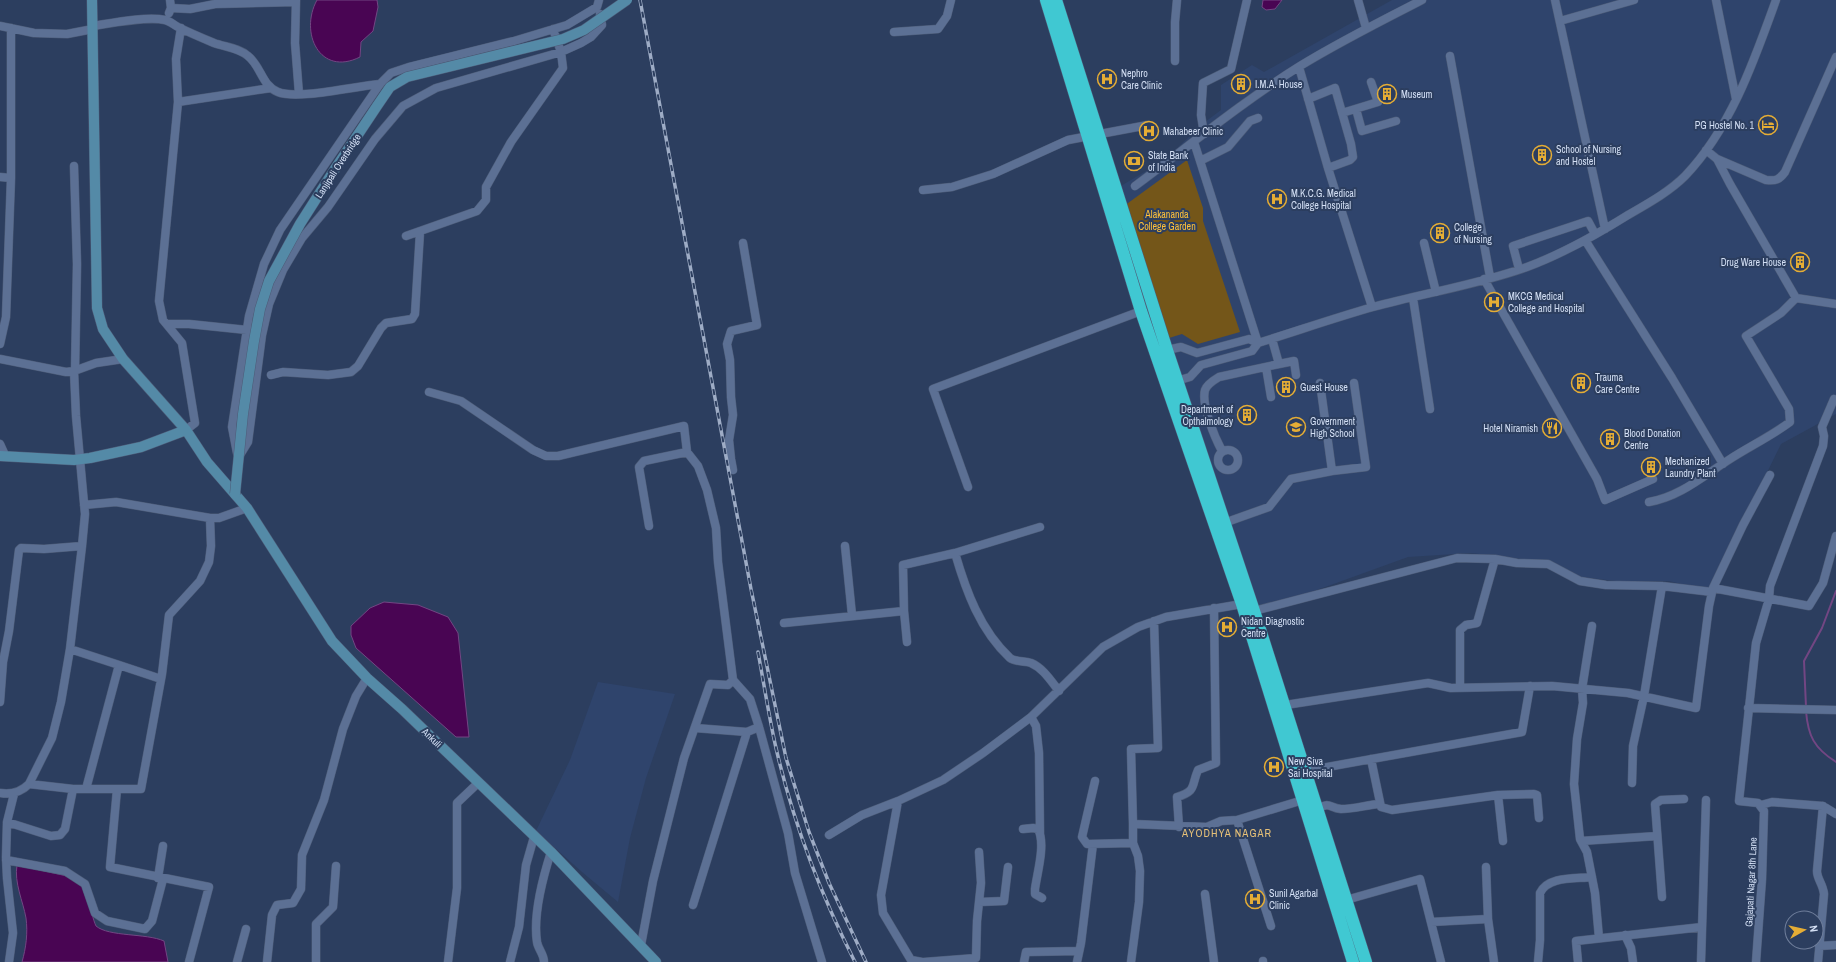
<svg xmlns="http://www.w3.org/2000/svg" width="1836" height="962" font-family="'Archivo Narrow',sans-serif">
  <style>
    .built { fill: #2f446c }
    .green { fill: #745619 }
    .water { fill: #490553; stroke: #724683 }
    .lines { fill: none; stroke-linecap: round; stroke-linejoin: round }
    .stream { stroke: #724683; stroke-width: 2 }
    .street-casing { stroke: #4d5c78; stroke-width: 9 }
    .secondary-casing { stroke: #4d5c78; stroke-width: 11 }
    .highway-casing { stroke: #4d5c78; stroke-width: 13 }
    .street { stroke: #5c7094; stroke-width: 8 }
    .secondary { stroke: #548aa7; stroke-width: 10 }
    .highway { stroke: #40c8d2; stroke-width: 12 }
    .rail-casing { stroke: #9eacc5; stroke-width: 3.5 }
    .rail { stroke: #2c3e5f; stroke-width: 2; stroke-dasharray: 6; stroke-linecap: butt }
    .secondary-bridge-casing { stroke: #4d5c78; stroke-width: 11; stroke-linecap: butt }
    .secondary-bridge { stroke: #548aa7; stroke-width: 10 }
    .labels { text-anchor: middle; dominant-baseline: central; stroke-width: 4; stroke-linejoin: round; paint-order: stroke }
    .poi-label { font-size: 10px; fill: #d3dff4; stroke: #2c3e5f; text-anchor: start }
    .street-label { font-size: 10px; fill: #d3dff4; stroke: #2c3e5f }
    .park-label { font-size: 10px; fill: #fec039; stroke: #2c3e5f }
    .neighbourhood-label { font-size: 11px; letter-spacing: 1px; fill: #e6c078; stroke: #2c3e5f }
  </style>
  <rect width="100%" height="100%" fill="#2c3e5f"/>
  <!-- built -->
  <path class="built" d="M1392 0H1836V414L1781 444 1709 591 1669 581H1616L1581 577 1553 563 1471 553 1408 557 1256 612 1114 190 1163 161 1205 122 1221 110V85L1252 65 1264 72Z
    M598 682 675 694 646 778 630 838 618 902 582 872 536 831 570 760Z"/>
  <!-- green -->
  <path class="green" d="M1187 160 1203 208V221L1240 332 1198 344 1182 334 1169 338 1124 206Z"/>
  <!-- water -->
  <path class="water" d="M317 0H377L378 7 373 31 361 42 360 57C320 77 299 33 317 0Z
    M1263 0H1282L1275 9 1266 10 1262 7Z
    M384 602 418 605 448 617 458 633 469 737H456L356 648 351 635V626L370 608Z
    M17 865 76 878C88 886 90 913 96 926 109 937 146 933 164 941L168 962H22C26 948 28 933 26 918 23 901 14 883 17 865Z"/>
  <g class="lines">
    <!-- stream -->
    <path class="stream" d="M1806 707 1804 661 1822 628 1836 591
      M1806 711C1808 736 1814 748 1836 762"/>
    <!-- street casing -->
    <g class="street-casing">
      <path id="street" d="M296 0 295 43 299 94
        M1358 0 1366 28
        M1555 0 1605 229
        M1716 0 1736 99
        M171 8 190 9 215 4 296 2
        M169 13 171 8 170 0
        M1560 21 1634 0
        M0 26 34 33 67 34 93 29
        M93 26C112 23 147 16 165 20 170 21 174 25 178 27 190 33 202 38 214 43 225 47 239 48 248 56 261 66 262 86 278 92 297 100 356 86 380 84
        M181 28 176 59 178 102 159 301 163 320 182 343 195 423 186 430
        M894 32 938 29 947 16 951 0
        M1450 56 1490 277
        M1175 61V22L1177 0
        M1299 67 1328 168 1372 307
        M1308 99 1335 88 1351 144 1353 157 1350 160 1328 168
        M178 102 271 88
        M1356 109 1362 131 1396 121
        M1342 113 1378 102 1371 82
        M1204 134 1201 115 1203 83 1231 69 1247 0
        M1194 142 1258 343
        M1706 150 1717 159 1730 184 1796 298 1836 304
        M1717 159 1766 180C1776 181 1779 180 1785 172L1836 57
        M1200 161 1228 147 1250 121 1258 118
        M74 166 77 264 75 371
        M0 177 11 178
        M1135 186C1189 146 1242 102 1300 66 1339 42 1381 21 1422 0
        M923 190 952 187 993 174 1068 140 1148 125
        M406 236 477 211 486 200V187L511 142 563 68 561 52 553 29
        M1585 240 1672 378 1723 464
        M1424 243 1436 292
        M1519 269 1513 246 1588 221 1595 234
        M1484 279 1597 479 1605 500 1653 479
        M1413 298 1430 409
        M167 324H189L247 330
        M1258 343C1297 331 1334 318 1373 307 1424 293 1477 285 1527 267 1562 254 1596 235 1628 215 1647 204 1669 192 1685 176 1731 128 1754 61 1776 0
        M0 344 6 317 11 178V28
        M1162 351 1181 347 1197 353 1249 339 1258 343
        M0 359 66 372 74 371 96 363 123 359
        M1279 364 1294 361 1296 375
        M1266 367 1271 397
        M271 375 283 372 328 375 351 372 358 366 381 328 386 323 412 319 415 314 420 232
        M1173 382 1190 377 1201 365 1252 351 1258 343
        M1320 383 1332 471 1366 467 1354 383
        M429 392 461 401 533 450 546 456H558L684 426 687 452 698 466 707 490 716 528 718 562 733 680 728 685 710 684 684 758 653 881 641 945
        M0 444 5 455
        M1218 460a10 10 0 1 1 20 0a10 10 0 1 1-20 0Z
        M1222 451C1215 438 1201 405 1205 390 1207 384 1214 380 1219 377L1279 364 1272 339
        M237 453 232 427 249 316 264 264 280 230 380 84 391 73 409 67 514 41 567 25 597 7 599 0
        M240 455 248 442 262 335 269 304 283 270 302 238 328 207 375 139 392 119 403 106 436 88 561 52 581 43 591 37 602 25 600 14
        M733 470 731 459 729 440 733 415 731 397 730 360 727 344 731 331 757 325 743 243
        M968 487 933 389 1141 311
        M1649 502C1679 497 1702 477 1727 461 1748 447 1770 437 1790 422L1789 409 1746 336 1781 313 1796 298
        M84 505 116 502 210 518H219L247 508
        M1224 523 1269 507 1291 479 1332 471
        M649 526 639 467 644 461 687 452
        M845 546 852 615
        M955 553C966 591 980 630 1010 658 1015 662 1025 661 1031 663 1043 668 1051 681 1059 691
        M1713 588 1809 606 1823 583 1836 536
        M904 611 907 642
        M1250 612 1457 558 1495 559 1517 563 1548 564 1580 581 1606 585 1662 586 1712 592
        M784 623 904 611 903 565 955 553 1040 527
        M1592 626 1582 689 1583 703 1577 739 1574 784 1580 839 1587 852 1595 893 1599 938
        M70 649 119 665
        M733 680 750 699 759 727 788 833 795 873 822 962
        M1460 688V630L1466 625 1477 623 1495 559
        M0 702 3 662 9 631 19 550 21 548 44 549 82 546
        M1279 706 1428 683 1451 688 1552 686 1628 693 1696 708 1709 606 1713 588 1743 525 1770 475
        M1748 708 1836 710
        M1031 717 1036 726 1039 753 1040 834
        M695 728 747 732 759 727
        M1371 759 1381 807 1392 810 1498 795 1534 794 1537 795 1539 818
        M1305 771 1522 732 1530 686
        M1095 781 1082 837 1087 844 1133 843
        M1632 783 1633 746 1644 696 1662 586
        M29 784 73 789H141L162 674 169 615 200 581 209 562 211 546 210 518
        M86 789 119 665 161 679
        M117 789 110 867 209 887 189 962
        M0 793C12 795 21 792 29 784L52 738 61 702 70 649 82 546 85 514 76 416 74 371
        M1498 795 1503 841
        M898 801 881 895 883 913 911 960 922 962
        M1761 805 1772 802 1823 806 1817 871C1817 879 1823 884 1824 894L1818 962
        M1823 806 1836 814
        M1317 809C1331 801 1329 808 1341 809 1353 809 1367 805 1379 804
        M1237 820 1271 926
        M7 822 51 836 60 835 65 829 73 789
        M1133 824 1131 749 1158 748 1154 621
        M1179 827 1177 797C1197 791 1191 786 1198 770L1216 763 1214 608
        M1023 829 1033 828 1038 829C1046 844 1037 873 1035 889V894L1042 898
        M829 835 862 815 898 801 943 780 983 753 1031 717 1103 647 1138 627 1166 617 1242 604 1245 600
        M1581 841 1657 836
        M6 860 65 871 85 884 95 913 107 921 145 929 152 921 163 879
        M158 878 163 846
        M1205 894 1214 962
        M1662 897 1655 804 1661 800 1684 799
        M1346 900 1420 879 1441 962
        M979 902 1004 901 1008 867
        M693 905 747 732
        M1488 919 1494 962
        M1431 922 1488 919 1486 867
        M1625 935 1631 948 1633 962
        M1819 946 1836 945
        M1263 961V962
        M9 962 13 933 7 878 6 857 7 822 14 794
        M237 962 246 929
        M267 962 272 915 277 905 293 903 301 889 302 855 324 800 343 729 356 696 367 678
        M316 962V924L333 907 336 866
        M448 962 457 888V803L478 783
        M510 962 519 927 526 865 534 837
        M544 962C544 954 538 949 537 942 533 916 543 877 551 852
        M924 962 976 958 977 921 981 883 979 852
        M1024 962 1026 952 1079 951
        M1077 962 1081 943 1093 844
        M1131 962 1139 902 1140 871 1138 856 1133 843V824L1207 827 1221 821 1237 820 1303 800
        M1538 962 1540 940V893C1548 876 1575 879 1592 877
        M1578 962 1576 941 1702 927
        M1701 962 1706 800
        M1756 962 1762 879 1764 811 1758 803 1739 801 1756 643 1769 599 1770 586 1823 446 1824 436 1822 427 1834 399 1836 400"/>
    </g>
    <!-- secondary casing -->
    <g class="secondary-casing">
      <path id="secondary" d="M92 0 97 308 103 329 123 359 186 430 207 462 247 508 332 641 367 678 402 709 551 852 656 962
        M0 456 74 460 90 458 141 447 186 430"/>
    </g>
    <!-- highway casing -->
    <g class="highway-casing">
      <path id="highway" d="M1046 0 1141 311 1242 604 1353 962
        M1056 0 1167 350 1257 620 1366 962"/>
    </g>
    <!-- street -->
    <use href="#street" class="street"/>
    <!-- secondary -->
    <use href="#secondary" class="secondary"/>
    <!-- highway -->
    <use href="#highway" class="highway"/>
    <!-- rail casing -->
    <g class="rail-casing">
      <path id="rail" d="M640 0 751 589 786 758 809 832 829 883 866 962
        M758 652C764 684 769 717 776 748 793 822 821 895 855 962"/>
    </g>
    <!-- rail -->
    <use href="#rail" class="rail"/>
    <!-- secondary-bridge casing -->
    <g class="secondary-bridge-casing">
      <path id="secondary-bridge" d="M235 494 243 414 254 341 260 309 269 281 300 224 335 169 377 106 390 87 407 77 563 39 584 30 627 0"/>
    </g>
    <!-- secondary-bridge -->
    <use href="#secondary-bridge" class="secondary-bridge"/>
  </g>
  <!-- icons -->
  <defs>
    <g id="hospital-ring" transform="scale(1)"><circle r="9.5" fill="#2c3e5f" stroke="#e5ad35" stroke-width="1.5"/><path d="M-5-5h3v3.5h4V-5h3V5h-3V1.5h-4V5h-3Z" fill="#e5ad35"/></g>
    <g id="building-ring" transform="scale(1)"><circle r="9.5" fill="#2c3e5f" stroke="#e5ad35" stroke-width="1.5"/><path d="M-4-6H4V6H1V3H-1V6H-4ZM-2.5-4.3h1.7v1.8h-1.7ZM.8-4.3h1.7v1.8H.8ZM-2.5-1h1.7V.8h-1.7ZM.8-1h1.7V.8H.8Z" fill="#e5ad35"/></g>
    <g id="hotel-ring" transform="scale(1)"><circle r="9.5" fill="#2c3e5f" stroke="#e5ad35" stroke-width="1.5"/><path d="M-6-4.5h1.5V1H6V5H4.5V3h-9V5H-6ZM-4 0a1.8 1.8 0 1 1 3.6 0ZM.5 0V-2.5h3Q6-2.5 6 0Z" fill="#e5ad35"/></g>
    <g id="bank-ring" transform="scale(1)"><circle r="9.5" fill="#2c3e5f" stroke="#e5ad35" stroke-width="1.5"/><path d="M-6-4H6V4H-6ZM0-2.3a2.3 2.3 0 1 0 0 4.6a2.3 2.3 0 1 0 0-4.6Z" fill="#e5ad35"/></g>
    <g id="school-ring" transform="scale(1)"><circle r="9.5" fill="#2c3e5f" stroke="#e5ad35" stroke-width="1.5"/><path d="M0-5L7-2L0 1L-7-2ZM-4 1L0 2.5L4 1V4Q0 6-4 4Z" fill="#e5ad35"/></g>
    <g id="restaurant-ring" transform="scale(1)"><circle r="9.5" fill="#2c3e5f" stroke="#e5ad35" stroke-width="1.5"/><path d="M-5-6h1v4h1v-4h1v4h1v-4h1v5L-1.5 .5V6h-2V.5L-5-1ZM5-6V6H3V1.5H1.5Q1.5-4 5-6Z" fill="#e5ad35"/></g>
  </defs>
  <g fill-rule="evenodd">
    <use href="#hospital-ring" x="1107" y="79"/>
    <use href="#building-ring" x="1241" y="84"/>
    <use href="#building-ring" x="1387" y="94"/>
    <use href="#hotel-ring" x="1768" y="125"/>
    <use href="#hospital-ring" x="1149" y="131"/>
    <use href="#building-ring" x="1542" y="155"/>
    <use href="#bank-ring" x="1134" y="161"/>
    <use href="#hospital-ring" x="1277" y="199"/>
    <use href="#building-ring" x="1440" y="233"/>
    <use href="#building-ring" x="1800" y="262"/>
    <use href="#hospital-ring" x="1494" y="302"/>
    <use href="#building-ring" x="1581" y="383"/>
    <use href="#building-ring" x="1286" y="387"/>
    <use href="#building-ring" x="1247" y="415"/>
    <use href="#school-ring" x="1296" y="427"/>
    <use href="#restaurant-ring" x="1552" y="428"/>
    <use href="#building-ring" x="1610" y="439"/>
    <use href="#building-ring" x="1651" y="467"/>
    <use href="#hospital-ring" x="1227" y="627"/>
    <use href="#hospital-ring" x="1274" y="767"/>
    <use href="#hospital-ring" x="1255" y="899"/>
  </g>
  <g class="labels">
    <!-- poi labels -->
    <g class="poi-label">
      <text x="1121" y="73">Nephro<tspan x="1121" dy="12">Care Clinic</tspan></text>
      <text x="1255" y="84">I.M.A. House</text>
      <text x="1401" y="94">Museum</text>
      <text x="1754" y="125" text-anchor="end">PG Hostel No. 1</text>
      <text x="1163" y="131">Mahabeer Clinic</text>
      <text x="1556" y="149">School of Nursing<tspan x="1556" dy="12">and Hostel</tspan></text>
      <text x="1148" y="155">State Bank<tspan x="1148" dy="12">of India</tspan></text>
      <text x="1291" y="193">M.K.C.G. Medical<tspan x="1291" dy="12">College Hospital</tspan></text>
      <text x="1454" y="227">College<tspan x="1454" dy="12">of Nursing</tspan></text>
      <text x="1786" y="262" text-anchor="end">Drug Ware House</text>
      <text x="1508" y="296">MKCG Medical<tspan x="1508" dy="12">College and Hospital</tspan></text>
      <text x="1595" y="377">Trauma<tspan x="1595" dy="12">Care Centre</tspan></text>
      <text x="1300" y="387">Guest House</text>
      <text x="1233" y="409" text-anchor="end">Department of<tspan x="1233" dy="12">Opthalmology</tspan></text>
      <text x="1310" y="421">Government<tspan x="1310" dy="12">High School</tspan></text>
      <text x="1538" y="428" text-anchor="end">Hotel Niramish</text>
      <text x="1624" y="433">Blood Donation<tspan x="1624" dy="12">Centre</tspan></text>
      <text x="1665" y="461">Mechanized<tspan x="1665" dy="12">Laundry Plant</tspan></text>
      <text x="1241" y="621">Nidan Diagnostic<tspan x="1241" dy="12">Centre</tspan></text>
      <text x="1288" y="761">New Siva<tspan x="1288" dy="12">Sai Hospital</tspan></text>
      <text x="1269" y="893">Sunil Agarbal<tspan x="1269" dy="12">Clinic</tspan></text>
    </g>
    <!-- street labels -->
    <g class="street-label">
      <text transform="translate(338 166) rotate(-57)">Lanjipali Overbridge</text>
      <text transform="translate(432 738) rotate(44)">Ankuli</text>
      <text transform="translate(1751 882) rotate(-87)">Gajapati Nagar 8th Lane</text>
    </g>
    <!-- park labels -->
    <g class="park-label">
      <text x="1167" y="214">Alakananda<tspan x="1167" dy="12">College Garden</tspan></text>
    </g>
    <!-- neighbourhood labels -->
    <g class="neighbourhood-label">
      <text x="1227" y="833">AYODHYA NAGAR</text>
    </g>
  </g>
  <!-- north arrow -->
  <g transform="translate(1804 930) rotate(82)"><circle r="19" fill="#2c3e5f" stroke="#6f7e9b"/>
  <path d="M0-3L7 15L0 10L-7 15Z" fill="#e5ad35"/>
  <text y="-6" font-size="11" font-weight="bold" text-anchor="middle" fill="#d3dff4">N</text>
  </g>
</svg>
